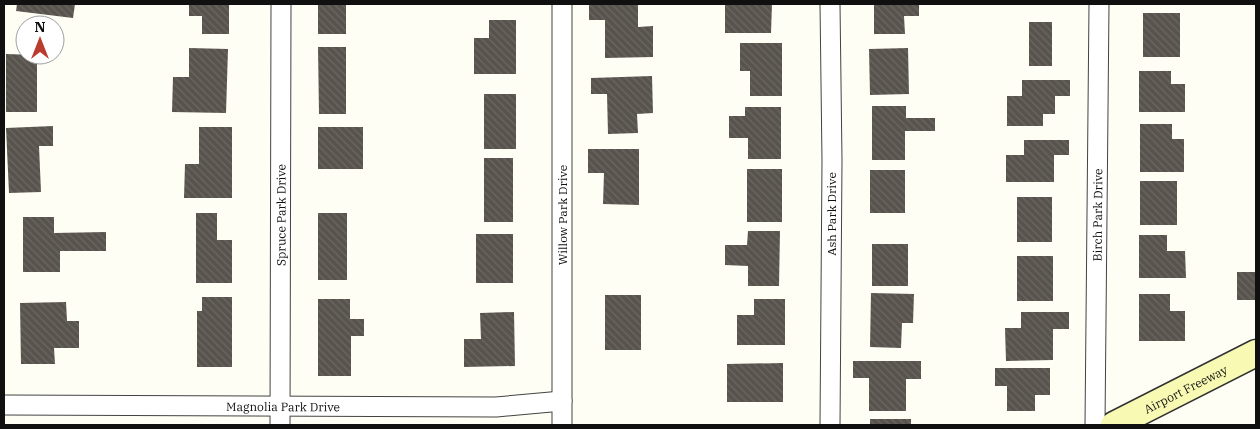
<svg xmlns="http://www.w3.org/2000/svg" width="1260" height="429" font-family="'IBM Plex Serif',serif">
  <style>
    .building { fill: url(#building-back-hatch) }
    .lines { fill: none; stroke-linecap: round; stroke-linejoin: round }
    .street-casing { stroke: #434343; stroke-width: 21 }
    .secondary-casing { stroke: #323232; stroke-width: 29 }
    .street { stroke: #fff; stroke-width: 19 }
    .secondary { stroke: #f8fab3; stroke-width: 26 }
    .labels { text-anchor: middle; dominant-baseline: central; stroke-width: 5; stroke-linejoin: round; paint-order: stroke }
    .street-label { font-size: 12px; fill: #101010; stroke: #fff }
  </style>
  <defs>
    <pattern id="building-back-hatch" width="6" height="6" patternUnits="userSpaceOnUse" patternTransform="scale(1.25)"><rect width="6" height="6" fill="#58534d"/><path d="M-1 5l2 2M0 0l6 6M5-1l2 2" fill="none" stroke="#6b6762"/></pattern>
  </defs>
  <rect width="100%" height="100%" fill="#fefef4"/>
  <!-- building -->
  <path class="building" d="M17 4H75L73 18 16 11Z
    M189 4H229V34H202V16H189Z
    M318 4H346V34H318Z
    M725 4H772L771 33H725Z
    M874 4H919V16H904L905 34H874Z
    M589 5H638V27L653 26V57L605 58V20H589Z
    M1143 13H1180V57H1143Z
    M489 20H516V74H474V38H489Z
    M1029 22H1052V66H1029Z
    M740 43H782V96H750V71H740Z
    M318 47H346V114H319Z
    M189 48 228 49 226 113 172 112 173 77H189Z
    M908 48 909 94 870 95 869 49Z
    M6 54 37 55V112H6Z
    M1139 71H1171V84H1185V112H1139Z
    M652 76 653 113 637 114 638 133 608 134 607 94H591V78Z
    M1022 80H1070V96H1055V114H1043V126H1007V96H1022Z
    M484 94H516V149H484Z
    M872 106H906V118H935V131H905V160H872Z
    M745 107H781V159H748V138H729V116H745Z
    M1140 124H1172V139H1184V172H1140Z
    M53 126V146H39L41 192 9 193 6 128Z
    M199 127H232V198H184L185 164H199Z
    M318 127H363V169H318Z
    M1024 140H1069V155H1054V182H1006V155H1024Z
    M588 149H639V205L603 204 604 173H588Z
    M484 158H513V222H484Z
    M747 169H782V222H747Z
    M870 170H905V213H870Z
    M1140 181H1177V225H1140Z
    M1017 197H1052V242H1017Z
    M196 213H217V240H232V283H196Z
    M318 213H347V280H318Z
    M23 217H54V233L106 232V251H60V272H23Z
    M748 231H780L779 286H748V266L725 265V245H747Z
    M476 234H513V283H476Z
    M1139 235H1167V251H1185L1186 278H1139Z
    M872 244H908V286H872Z
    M1017 256H1053V301H1017Z
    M1237 272H1256V300H1237Z
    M871 293 914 294 913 323H902L901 348 870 347Z
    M1139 294H1170V311H1185V341H1139Z
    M605 295H641V350H605Z
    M202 297H232V367H197V311H202Z
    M318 299H350V319H364V336H351V376H318Z
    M754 299H785V345H737V315H754Z
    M66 302 67 321H79V348H54L55 364H21L20 303Z
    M514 312 515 366 464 367V339H481L480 313Z
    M1021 312H1069V329H1053V360L1006 361 1005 328H1021Z
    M853 361H921V379H906V411H869V378H853Z
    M783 363V402H727V364Z
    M995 368H1050V395H1035V411H1007V386H995Z
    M870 419H911V425H870Z"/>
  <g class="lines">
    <!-- street casing -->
    <g class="street-casing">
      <g id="street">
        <path d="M830 4 832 161 830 425"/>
        <path id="s1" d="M4 405 496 407 562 401"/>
        <path id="s2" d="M280 425 281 4"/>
        <path d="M562 425V4"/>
        <path id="s3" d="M1095 425 1099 4"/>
      </g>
    </g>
    <!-- secondary casing -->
    <g class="secondary-casing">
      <g id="secondary">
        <path id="s4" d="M1114 425 1256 353"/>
      </g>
    </g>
    <!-- street -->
    <use href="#street" class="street"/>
    <!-- secondary -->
    <use href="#secondary" class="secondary"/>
  </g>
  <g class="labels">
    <!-- street labels -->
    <g class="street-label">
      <text transform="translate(831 214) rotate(-90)">Ash Park Drive</text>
      <text stroke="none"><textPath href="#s3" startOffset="210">Birch Park Drive</textPath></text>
      <text stroke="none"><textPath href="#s2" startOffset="210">Spruce Park Drive</textPath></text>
      <text transform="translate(562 215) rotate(-90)">Willow Park Drive</text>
      <text stroke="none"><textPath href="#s4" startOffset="80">Airport Freeway</textPath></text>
      <text stroke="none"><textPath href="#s1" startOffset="279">Magnolia Park Drive</textPath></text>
    </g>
  </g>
  <!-- border -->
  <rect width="1260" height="429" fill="none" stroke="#101010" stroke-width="10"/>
  <!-- north arrow -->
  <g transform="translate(40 40)"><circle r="24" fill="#ffffff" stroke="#9f9f9f"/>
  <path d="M0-4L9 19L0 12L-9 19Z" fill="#b93c2f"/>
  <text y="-8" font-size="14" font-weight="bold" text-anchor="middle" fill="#101010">N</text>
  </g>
</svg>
